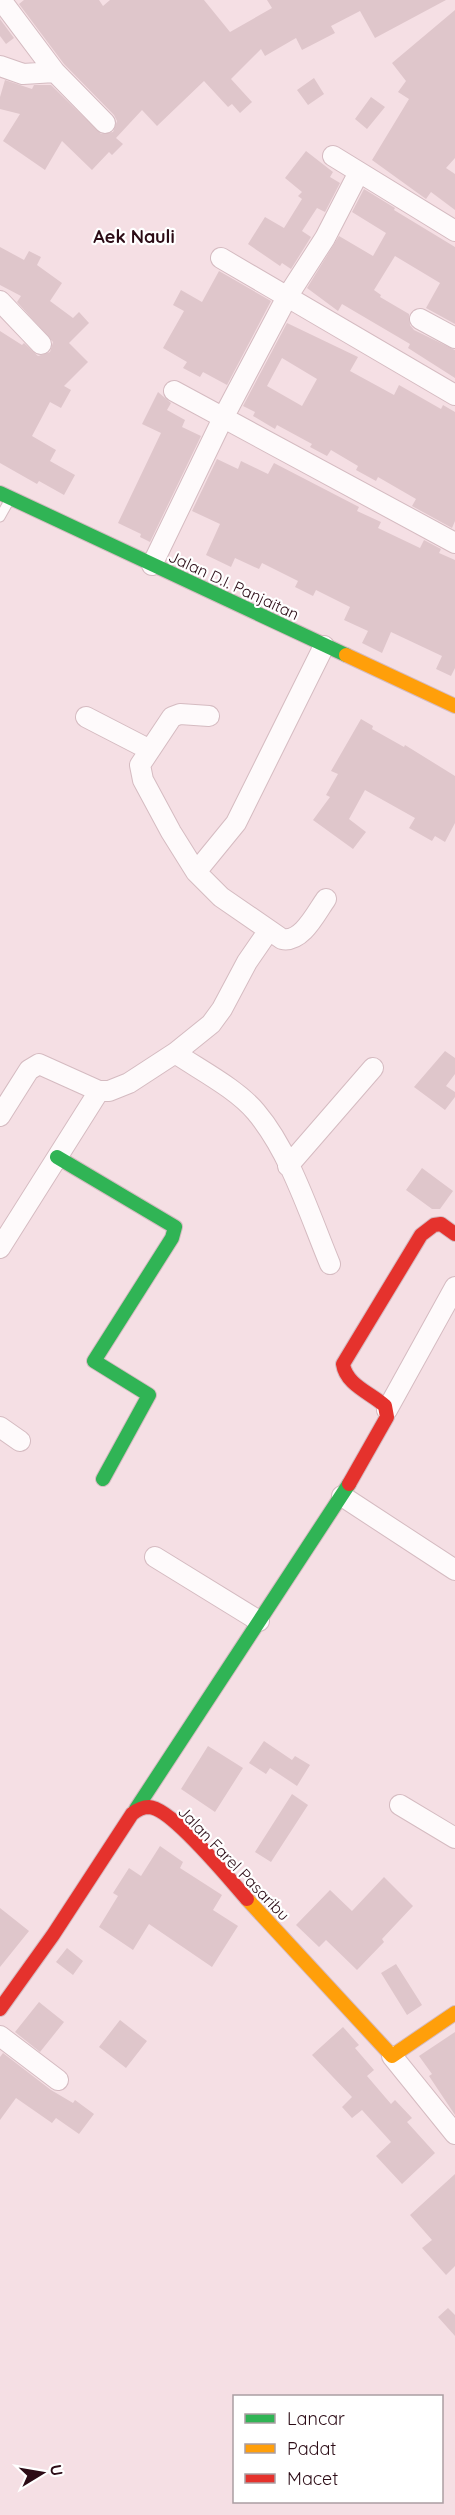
<svg xmlns="http://www.w3.org/2000/svg" width="455" height="2515" font-family="Quicksand,sans-serif">
  <style>
    .building { fill: #dfc6cb; fill-rule: evenodd }
    .lines { fill: none; stroke-linecap: round; stroke-linejoin: round }
    .lane-casing { stroke: #d5bbc1; stroke-width: 11 }
    .street-casing { stroke: #d5bbc1; stroke-width: 22 }
    .fast-casing { stroke: #d5bbc1; stroke-width: 16 }
    .slow-casing { stroke: #d5bbc1; stroke-width: 16 }
    .jam-casing { stroke: #d5bbc1; stroke-width: 16 }
    .lane { stroke: #fefafb; stroke-width: 9 }
    .street { stroke: #fefafb; stroke-width: 20 }
    .fast { stroke: #30b455; stroke-width: 14 }
    .slow { stroke: #ff9f0a; stroke-width: 14 }
    .jam { stroke: #e5322d; stroke-width: 14 }
    .labels { text-anchor: middle; dominant-baseline: central; stroke-width: 4.5; stroke-linejoin: round; paint-order: stroke }
    .street-label { font-size: 16px; fill: #2c0c16; stroke: #fff }
    .neighbourhood-label { font-size: 18px; font-weight: bold; fill: #2c0c16; stroke: #fff }
  </style>
  <rect width="100%" height="100%" fill="#f5dfe4"/>
  <!-- building -->
  <path class="building" d="M24 0H99L103 6 110 0H204L230 32 272 8 267 0H446L375 38 360 11 331 26 335 33 302 50 296 38 265 56 261 49 231 79 252 102 240 113 232 104 228 107 204 81 157 126 142 110 116 138 123 144 112 155 109 152 92 170 62 141 45 170 3 141 20 114 0 109V97L5 80 32 89 34 85H51L101 134 113 132 117 121 114 115 64 64 19 4Z
    M455 10V158L446 168 455 174V210L431 192 426 199 372 160 409 99 398 92 406 81 392 63Z
    M0 19 14 38 6 44 0 36Z
    M314 78 324 94 308 105 297 90Z
    M371 97 385 107 367 129 355 119Z
    M306 151 333 172 330 177 340 183 325 212 317 208 302 231 311 237 291 269 282 263 280 266 248 244 265 217 284 228 302 199 298 196 302 192 285 178Z
    M364 189 395 208 394 210 455 247V324L426 308 440 283 395 256 374 290 381 295 380 297 409 314 410 325 414 330 455 350V378L408 348 410 344 342 304 338 311 307 288 339 236 373 256 386 233 352 212Z
    M0 247 24 260 29 251 41 257 37 265 62 283 50 301 73 318 79 312 89 323 69 343 88 362 64 386 71 390 61 408 50 402 32 436 56 450 50 461 75 475 64 495 39 481 37 484 0 463V331L22 345 24 343 38 356 50 352 53 342 17 302 21 296 0 285Z
    M219 271 271 301 227 385 203 372 200 377 183 368 187 362 163 348 184 311 173 305 181 290 202 302Z
    M287 323 358 357 350 371 394 395 399 385 441 409 443 405 455 412V521L452 528 412 506 416 499 378 477 376 481 356 470 358 466 331 450 327 456 310 447 312 444 277 425 275 429 253 416 255 412 243 406ZM282 358 317 379 302 406 267 386Z
    M158 392 171 403 167 410 185 420 182 427 201 436 150 542 140 537 141 534 118 523 161 433 142 424Z
    M217 459 238 469 241 461 268 474 274 463 359 507 357 511 381 522 378 528 420 548 424 540 441 549 439 553 455 560V668L451 676 436 669 442 656 391 632 382 653 362 643 368 631 344 620 350 607 316 590 313 596 295 587 298 581 262 563 259 569 235 558 231 567 206 555 220 524 192 511Z
    M361 719 373 726 372 729 404 747 405 745 455 776V823L445 842 435 836 432 841 409 828 415 818 365 790 349 819 366 832 353 849 313 820 330 797 326 795 338 774 331 771Z
    M445 1051 455 1058V1074L446 1086 455 1092V1097L445 1110 414 1087Z
    M422 1168 453 1191 440 1209H432L406 1190Z
    M264 1741 292 1760 295 1756 310 1765 297 1786 270 1768 266 1774 249 1763Z
    M208 1746 243 1768 215 1812 181 1789Z
    M292 1794 308 1805 271 1862 255 1852Z
    M160 1846 183 1862 180 1868 222 1895 213 1910 238 1926 212 1967 149 1924 133 1950 99 1927 118 1896 113 1893 129 1868 141 1876Z
    M384 1877 413 1906 382 1939 384 1942 357 1970 326 1940 319 1947 296 1925 330 1890 352 1911Z
    M0 1908 29 1931 0 1967Z
    M67 1948 83 1961 73 1975 56 1962Z
    M396 1964 422 2005 407 2015 381 1973Z
    M39 2002 64 2022 40 2052 15 2032Z
    M120 2020 147 2041 126 2068 99 2047Z
    M343 2027 359 2045 355 2048 374 2070 367 2076 391 2104 395 2100 412 2118 407 2122 435 2153 402 2184 376 2156 391 2142 362 2110 352 2118 342 2107 352 2097 312 2055Z
    M455 2032V2115L429 2076 432 2074 419 2056Z
    M3 2053 51 2090 73 2103 75 2100 94 2114 79 2134 56 2118 52 2123 16 2098 0 2120V2057Z
    M455 2174V2266L446 2275 422 2248 432 2240 410 2215Z
    M448 2308 455 2315V2336L438 2317Z"/>
  <g class="lines">
    <!-- lane casing -->
    <g class="lane-casing">
      <path id="lane" d="M0 517 9 501"/>
    </g>
    <!-- street casing -->
    <g class="street-casing">
      <path id="street" d="M1 0 55 72 105 123
        M0 66 23 74 55 72
        M333 156 455 231
        M221 258 455 395
        M0 301 41 344
        M420 319 455 338
        M174 391 455 543
        M152 565 223 418 287 297 325 238 359 172
        M209 716 180 714 172 717 140 765 143 780 171 832 196 872 221 897 282 939C302 943 316 913 326 899
        M86 717 150 750
        M196 872 236 823 324 646
        M175 1053C200 1070 237 1089 256 1112 290 1152 310 1216 330 1264
        M0 1116 29 1070 39 1064 99 1091H109L129 1083 175 1053 211 1024 222 1009 247 962 269 930
        M288 1166 373 1068
        M0 1248 99 1091
        M387 1410 455 1287
        M0 1427 20 1441
        M342 1496 455 1570
        M155 1557 259 1621
        M400 1805 455 1838
        M0 2036 58 2080
        M392 2056 455 2134"/>
    </g>
    <!-- fast casing -->
    <g class="fast-casing">
      <path id="fast" d="M0 493 346 655
        M57 1157 175 1227 172 1238 94 1361 149 1395 103 1479
        M136 1809 349 1484"/>
    </g>
    <!-- slow casing -->
    <g class="slow-casing">
      <path id="slow" d="M346 655 455 706
        M247 1899 392 2056 455 2013"/>
    </g>
    <!-- jam casing -->
    <g class="jam-casing">
      <path id="jam" d="M349 1484 387 1417 385 1406C371 1393 346 1385 343 1364L421 1235 434 1225 441 1224 455 1234
        M0 2009 53 1935 132 1814C137 1810 142 1807 149 1807 172 1808 230 1880 247 1899"/>
    </g>
    <!-- lane -->
    <use href="#lane" class="lane"/>
    <!-- street -->
    <use href="#street" class="street"/>
    <!-- fast -->
    <use href="#fast" class="fast"/>
    <!-- slow -->
    <use href="#slow" class="slow"/>
    <!-- jam -->
    <use href="#jam" class="jam"/>
  </g>
  <g class="labels">
    <!-- street labels -->
    <g class="street-label">
      <text transform="translate(234 585) rotate(25)">Jalan D.I. Panjaitan</text>
      <text transform="translate(234 1863) rotate(46)">Jalan Farel Pasaribu</text>
    </g>
    <!-- neighbourhood labels -->
    <g class="neighbourhood-label">
      <text x="134" y="236">Aek Nauli</text>
    </g>
  </g>
  <!-- legend -->
  <rect x="233" y="2395" width="210" height="108" fill="#ffffff" stroke="#ab9ea2" stroke-width="1.5"/>
  <rect x="245" y="2414" width="30" height="9" fill="#30b455" stroke="#ab9ea2" stroke-width="1.5"/>
  <text x="287" y="2425" font-size="18" fill="#2c0c16">Lancar</text>
  <rect x="245" y="2444" width="30" height="9" fill="#ff9f0a" stroke="#ab9ea2" stroke-width="1.5"/>
  <text x="287" y="2455" font-size="18" fill="#2c0c16">Padat</text>
  <rect x="245" y="2474" width="30" height="9" fill="#e5322d" stroke="#ab9ea2" stroke-width="1.5"/>
  <text x="287" y="2485" font-size="18" fill="#2c0c16">Macet</text>
  <!-- north arrow -->
  <g transform="translate(42 2473) rotate(79)" stroke="#ffffff" stroke-width="4.5" paint-order="stroke">
  <path d="M0-4.5L10 22L0 15L-10 22Z" fill="#2c0c16"/>
  <text y="-9" font-size="16" font-weight="bold" text-anchor="middle" fill="#2c0c16">U</text>
  </g>
</svg>
